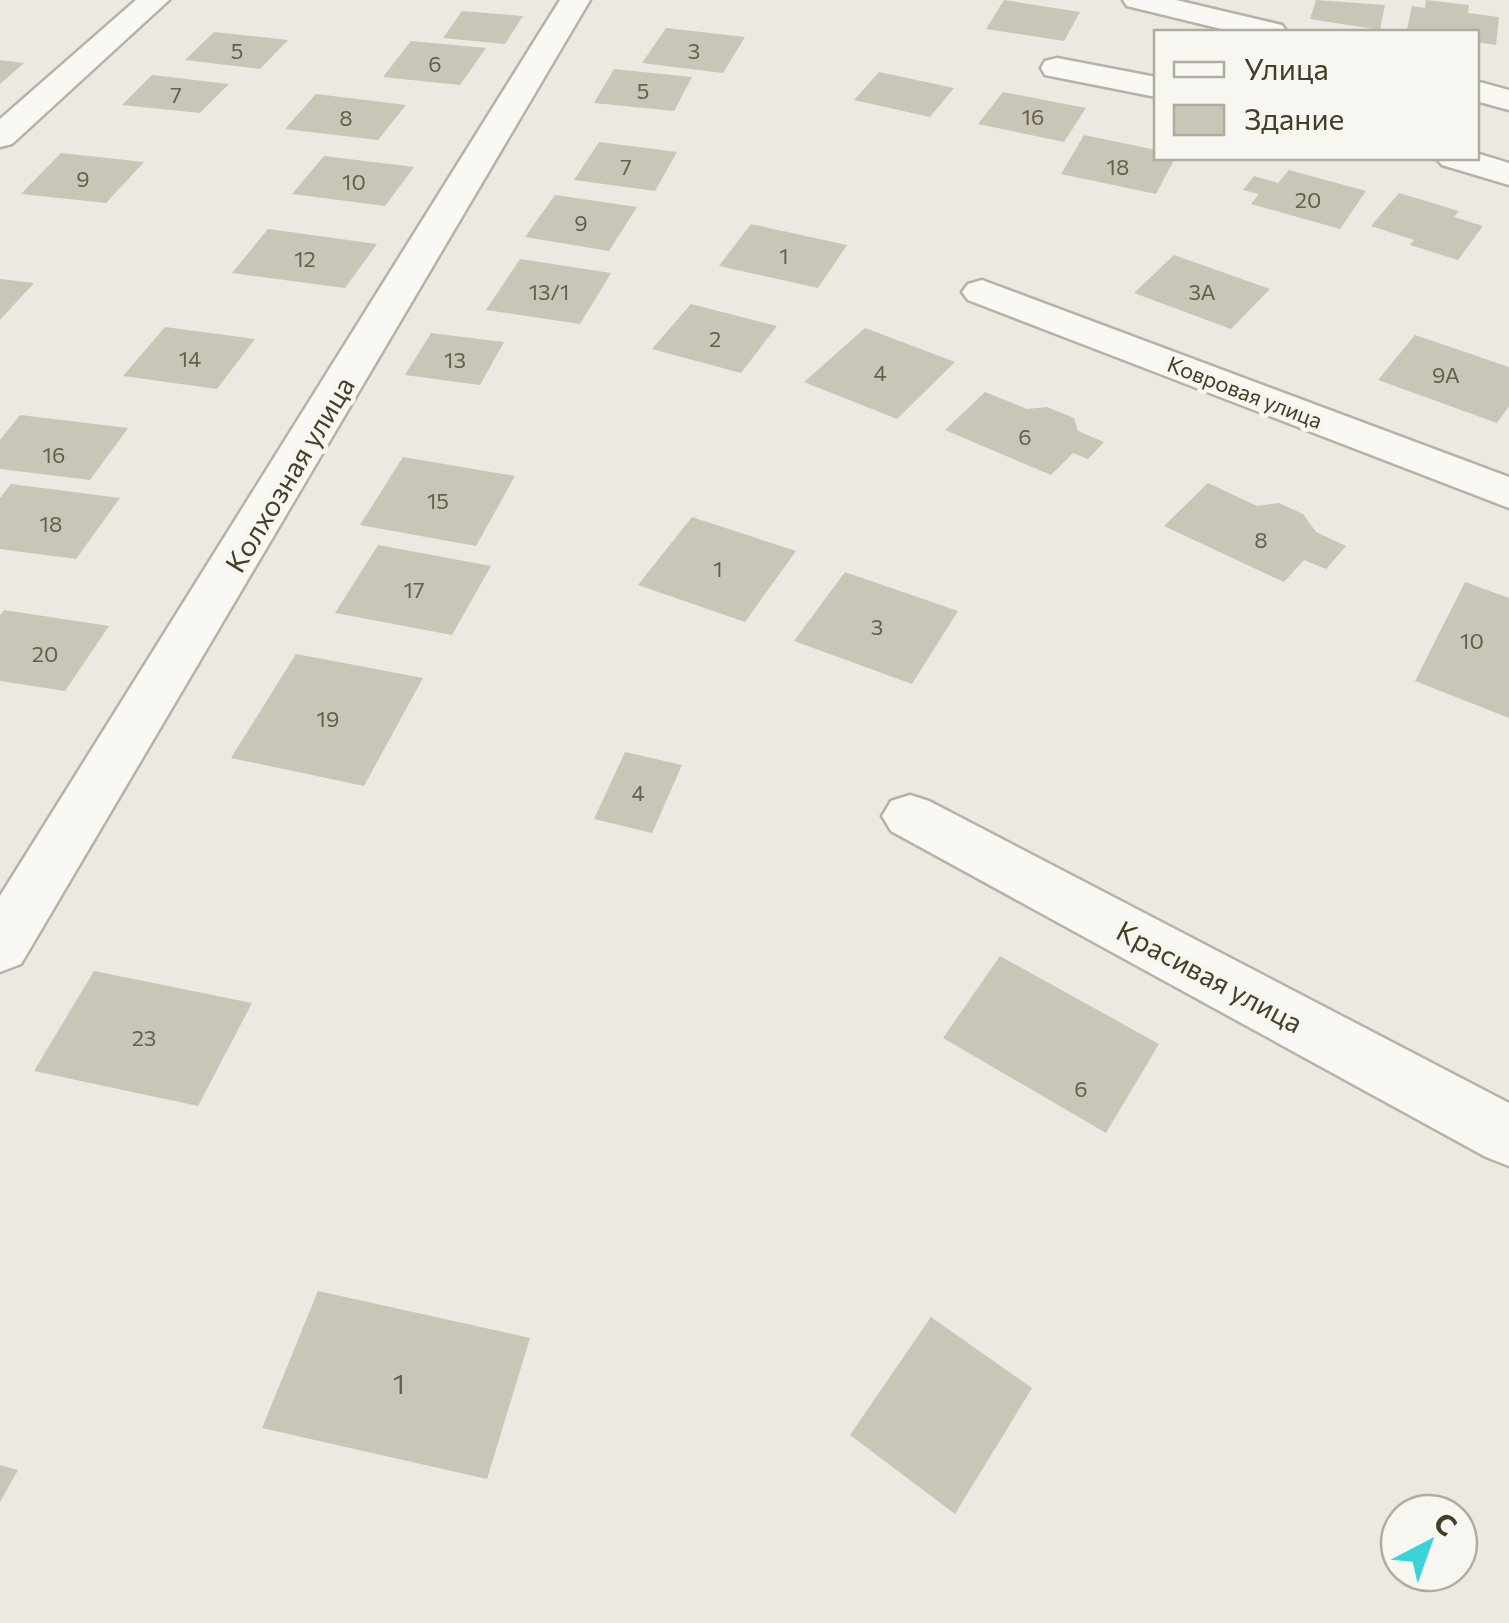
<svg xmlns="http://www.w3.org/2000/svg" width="1509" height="1623" font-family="Commissioner,sans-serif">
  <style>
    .building { fill: #c9c5b7 }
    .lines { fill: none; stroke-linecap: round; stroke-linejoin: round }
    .minor-casing { stroke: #b6b3a5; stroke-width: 5 }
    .minor { fill: #f9f8f4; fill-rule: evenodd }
    .labels { text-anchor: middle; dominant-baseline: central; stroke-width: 9; stroke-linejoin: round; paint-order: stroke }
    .number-label { font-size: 22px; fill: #65604b }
    .far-street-label { font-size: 22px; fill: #443f27; stroke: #f8f6f1 }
    .street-label { font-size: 28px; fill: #443f27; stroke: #f8f6f1 }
    .near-number-label { font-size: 28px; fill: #65604b }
  </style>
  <rect width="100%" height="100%" fill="#ebe9e1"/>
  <!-- building -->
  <path class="building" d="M1004 0 1080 12 1064 41 986 29Z
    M1316 0 1385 5 1380 30 1310 19Z
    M1426 0 1469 5 1468 13 1499 17 1496 45 1476 42V32L1407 29 1412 6 1425 8Z
    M462 11 523 16 505 44 443 38Z
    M666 28 745 37 723 73 642 63Z
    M214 32 288 40 260 69 185 60Z
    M411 41 486 48 460 85 383 77Z
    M0 60 24 63 0 84Z
    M614 69 692 77 674 111 594 103Z
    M879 72 954 88 930 117 854 100Z
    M152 75 229 84 200 113 122 105Z
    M1003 92 1086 108 1064 142 978 124Z
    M316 94 406 105 378 140 285 129Z
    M1084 135 1156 150V158H1175L1156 194 1061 174Z
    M599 142 677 152 655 191 574 180Z
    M61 153 144 162 106 203 21 194Z
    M324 156 414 167 385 206 292 194Z
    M1289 170 1366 191 1340 229 1251 204 1259 194 1243 190 1254 176 1278 183Z
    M1399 193 1459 211 1454 217 1483 226 1458 260 1410 245 1414 240 1371 226Z
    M555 195 637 207 609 251 525 237Z
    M751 224 847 245 818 288 719 266Z
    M268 229 377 244 345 288 232 273Z
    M1174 255 1270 289 1231 329 1134 293Z
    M520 259 611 273 580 324 486 310Z
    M0 279 34 283 0 320Z
    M691 304 777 326 741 373 652 349Z
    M165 327 255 339 217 389 123 376Z
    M865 328 955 362 897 419 804 382Z
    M431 333 504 342 480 385 405 375Z
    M1415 335 1509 367V406L1497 423 1378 380Z
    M985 392 1027 409 1047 407 1074 418 1078 431 1104 442 1088 459 1073 453 1051 475 945 430Z
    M20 415 128 428 90 480 0 469V440Z
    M403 457 515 476 476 546 360 525Z
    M1208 483 1257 506 1279 503 1303 514 1316 532 1346 546 1326 569 1304 560 1284 582 1164 526Z
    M11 484 120 498 76 559 0 549V498Z
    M692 517 796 551 745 622 638 585Z
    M378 545 491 566 452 635 335 613Z
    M845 572 958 611 912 684 794 641Z
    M1465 582 1509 598V718L1415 681Z
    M4 610 109 626 65 691 0 681V615Z
    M296 654 423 678 364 786 231 758Z
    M625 752 682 765 652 833 594 819Z
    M1000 956 1159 1044 1106 1133 943 1038Z
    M94 971 252 1003 198 1106 34 1071Z
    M318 1291 530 1338 487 1479 262 1428Z
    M931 1317 1032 1388 955 1514 850 1435Z
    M0 1465 18 1470 0 1502Z"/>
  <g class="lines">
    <!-- minor casing -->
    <g class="minor-casing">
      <path id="minor" d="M136 0H169L12 144 0 147V119Z
        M560 0H590L21 964 0 972V896Z
        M1123 0H1176L1282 25 1287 32H1234L1127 6Z
        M1057 58 1156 77V97L1045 75 1041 68 1045 61Z
        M1476 81 1509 90V110L1476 101Z
        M1476 153 1509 163V185L1442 165 1436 158H1476Z
        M982 280 1509 477V508L968 300 962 292 968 284Z
        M910 795 929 801 1509 1103V1166L1486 1157 891 831 882 816 891 801Z"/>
    </g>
    <!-- minor -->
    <use href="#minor" class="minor"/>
  </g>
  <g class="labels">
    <!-- number labels -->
    <g class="number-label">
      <text x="237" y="50">5</text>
      <text x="694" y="50">3</text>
      <text x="435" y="63">6</text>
      <text x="643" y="90">5</text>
      <text x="176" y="94">7</text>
      <text x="1033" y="116">16</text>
      <text x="346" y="117">8</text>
      <text x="626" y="166">7</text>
      <text x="1118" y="166">18</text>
      <text x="83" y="178">9</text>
      <text x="354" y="181">10</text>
      <text x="1308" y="199">20</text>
      <text x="581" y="222">9</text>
      <text x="784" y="255">1</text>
      <text x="305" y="258">12</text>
      <text x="549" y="291">13/1</text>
      <text x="1202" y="291">3А</text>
      <text x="715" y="338">2</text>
      <text x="190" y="358">14</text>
      <text x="455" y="359">13</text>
      <text x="880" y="372">4</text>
      <text x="1446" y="374">9А</text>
      <text x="1025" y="436">6</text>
      <text x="54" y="454">16</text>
      <text x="438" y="500">15</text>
      <text x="51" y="523">18</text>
      <text x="1261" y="539">8</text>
      <text x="718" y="568">1</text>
      <text x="414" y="589">17</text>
      <text x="877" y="626">3</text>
      <text x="1472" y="640">10</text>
      <text x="45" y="653">20</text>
      <text x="328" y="718">19</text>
      <text x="638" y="792">4</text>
      <text x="144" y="1037">23</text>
      <text x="1081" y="1088">6</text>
    </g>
    <!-- far-street labels -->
    <g class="far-street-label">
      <text transform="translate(1245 392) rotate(21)">Ковровая улица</text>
    </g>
    <!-- street labels -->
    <g class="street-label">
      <text transform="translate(289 474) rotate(-59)">Колхозная улица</text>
      <text transform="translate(1210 976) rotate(28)">Красивая улица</text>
    </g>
    <!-- near-number labels -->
    <g class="near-number-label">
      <text x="399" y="1383">1</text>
    </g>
  </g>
  <!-- legend -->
  <rect x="1154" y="30" width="325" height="130" fill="#f8f6f1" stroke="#b0ada0" stroke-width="2.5"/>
  <rect x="1174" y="62" width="50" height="15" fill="#f9f8f4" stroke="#b0ada0" stroke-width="2.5"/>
  <text x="1244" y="80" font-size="30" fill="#443f27">Улица</text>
  <rect x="1174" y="105" width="50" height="30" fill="#c9c5b7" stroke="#b0ada0" stroke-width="2.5"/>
  <text x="1244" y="130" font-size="30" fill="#443f27">Здание</text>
  <!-- north arrow -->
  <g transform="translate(1429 1543) rotate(41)"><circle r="48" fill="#f8f6f1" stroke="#b0ada0" stroke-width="2.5"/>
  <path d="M0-8L18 38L0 25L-18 38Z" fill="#3bd2da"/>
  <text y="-15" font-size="28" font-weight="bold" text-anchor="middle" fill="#443f27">С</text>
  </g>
</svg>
